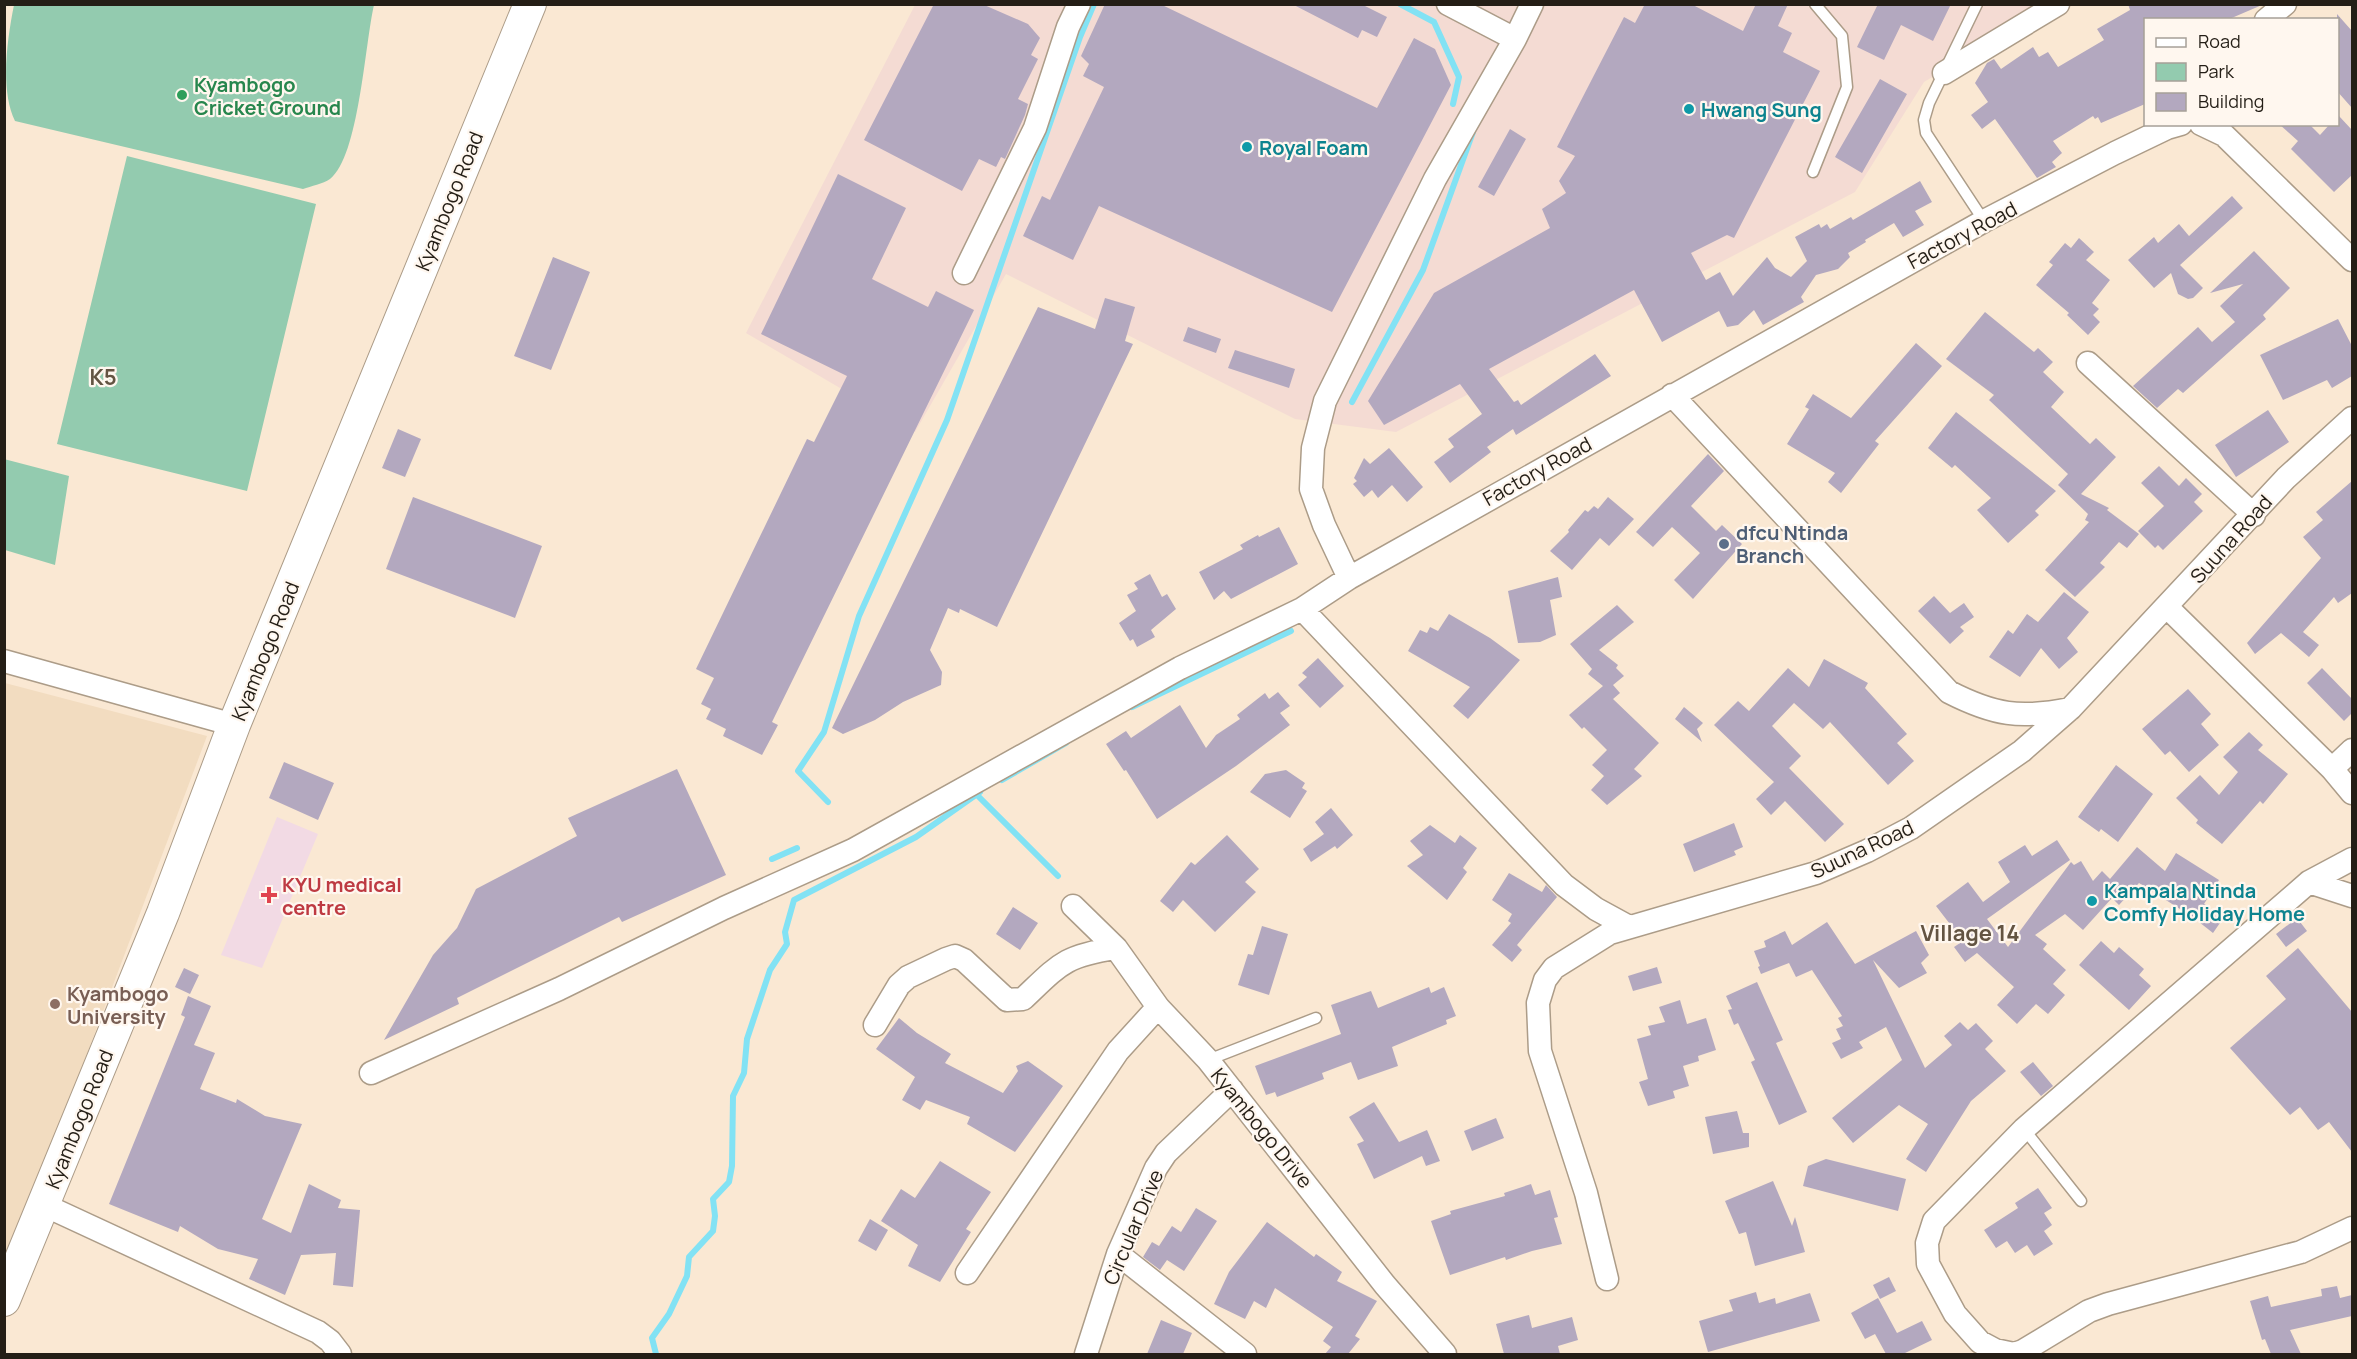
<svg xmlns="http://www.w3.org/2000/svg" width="2357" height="1359" font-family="Manrope,sans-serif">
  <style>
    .built { fill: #f2dcc0 }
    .industrial { fill: #f4dbd3 }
    .medical { fill: #f2dae4 }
    .green { fill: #93cbaf }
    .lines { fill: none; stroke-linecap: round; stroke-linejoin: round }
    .stream { stroke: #82e2f4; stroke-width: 6 }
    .building { fill: #b3a8bf }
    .lane-casing { stroke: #ac9c88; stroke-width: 13 }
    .street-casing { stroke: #ac9c88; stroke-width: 25 }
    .secondary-casing { stroke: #ac9c88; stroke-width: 34 }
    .lane { stroke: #fff; stroke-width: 10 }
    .street { stroke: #fff; stroke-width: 22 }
    .secondary { stroke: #fff; stroke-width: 32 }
    .leisure-dot { fill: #2e9e5b; stroke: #fff7ef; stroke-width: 2 }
    .culture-dot { fill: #0f9aa8; stroke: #fff7ef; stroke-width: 2 }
    .service-dot { fill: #5c6f8a; stroke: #fff7ef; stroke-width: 2 }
    .health-dot { fill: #e0444e; stroke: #fff7ef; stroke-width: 2 }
    .education-dot { fill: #8d6e63; stroke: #fff7ef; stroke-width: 2 }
    .labels { text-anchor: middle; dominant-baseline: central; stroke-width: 4.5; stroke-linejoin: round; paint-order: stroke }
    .leisure-label { font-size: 20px; font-weight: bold; fill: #27864d; stroke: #fff7ef; text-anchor: start }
    .culture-label { font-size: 20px; font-weight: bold; fill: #0d838f; stroke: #fff7ef; text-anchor: start }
    .street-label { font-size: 20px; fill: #241e16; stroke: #fff7ef }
    .service-label { font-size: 20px; font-weight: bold; fill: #4e5e75; stroke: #fff7ef; text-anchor: start }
    .health-label { font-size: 20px; font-weight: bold; fill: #be3a42; stroke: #fff7ef; text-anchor: start }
    .education-label { font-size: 20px; font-weight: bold; fill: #785e54; stroke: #fff7ef; text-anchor: start }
    .quarter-label { font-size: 22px; font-weight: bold; fill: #635442; stroke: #fff7ef }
  </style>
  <rect width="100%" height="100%" fill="#fae8d3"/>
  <!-- built -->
  <path class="built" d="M5 683 207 736 5 1271Z"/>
  <!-- industrial -->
  <path class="industrial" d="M915 5H2053L1924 82 1855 192 1396 432 1295 419 1006 274 915 432 746 333Z"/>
  <!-- medical -->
  <path class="medical" d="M277 817 318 834 262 968 221 955Z"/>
  <!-- green -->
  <path class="green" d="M14 5H374C365 43 359 157 330 179 323 184 311 186 303 189L15 121C0 90 7 40 14 5Z
    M127 156 316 204 247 491 57 444Z
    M4 459 69 476 55 565 5 550Z"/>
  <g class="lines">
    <!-- stream -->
    <path class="stream" d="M1400 4 1434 22 1459 77 1453 104
      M1352 402 1423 270 1473 132
      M1132 707 1291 631
      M1002 780 1066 743
      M976 794 1058 876
      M828 802 798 771 824 732 859 616 947 420 1080 37 1094 4
      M772 859 797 848
      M656 1354 652 1338 669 1314 687 1276 689 1257 713 1231 715 1216 713 1199 729 1182 732 1166 733 1096 744 1073 747 1039 770 970 787 944 785 932 794 900 916 837 980 792"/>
  </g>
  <!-- building -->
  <path class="building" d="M934 4H982L1028 24 1040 38 1031 55 1038 59 1018 99 1028 104 1025 115 1005 159 1001 157 996 167 979 159 962 191 864 140Z
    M1105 4H1160L1377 108 1414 38 1435 49 1451 85 1332 312 1099 206 1073 260 1023 236 1042 196 1050 200 1104 87 1083 76 1089 64 1081 56Z
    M1292 4H1361L1387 17 1377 37 1362 30 1358 38Z
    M1645 4H1691L1743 31 1756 4H1788L1778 26 1792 33 1783 52 1820 71 1734 238 1727 235 1691 253 1706 280 1720 272 1733 296 1767 257 1775 268 1791 277 1807 261 1795 237 1819 224 1821 228 1827 224 1830 229 1851 217 1853 220 1920 181 1932 202 1915 211 1924 225 1903 237 1894 223 1865 240 1866 242 1848 253 1850 257 1838 269 1816 275 1801 297 1804 302 1763 325 1754 310 1738 325 1727 327 1719 311 1662 342 1634 290 1489 369 1514 402 1518 400 1521 405 1595 354 1611 376 1516 435 1513 429 1487 447 1491 452 1450 483 1434 462 1454 447 1448 439 1482 414 1460 384 1384 425 1368 401 1434 293 1550 228 1542 209 1566 193 1559 181 1575 156 1557 147 1624 17 1635 23Z
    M1878 4H1951L1933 41 1901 25 1884 60 1857 47Z
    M2128 4 2262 5 2227 20H2145V104L2101 123 2098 117 2095 119 2093 116 2053 141 2062 153 2052 162 2056 167 2037 178 1995 119 1982 129 1971 115 1988 102 1975 83 1987 63 1994 59 2001 69 2033 47 2039 57 2048 52 2058 67 2104 40 2097 29 2130 10Z
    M2337 14 2352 31V108L2337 91Z
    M1880 79 1907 94 1862 173 1835 157Z
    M2339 116 2352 130V175L2334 192 2291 149 2298 141 2279 124H2309L2320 135 2330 124H2337Z
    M1510 129 1526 139 1494 196 1478 187Z
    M838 174 906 208 872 279 928 307 936 291 974 310 772 722 778 725 762 755 723 736 726 729 706 719 711 709 701 704 714 678 696 669 807 439 814 442 847 376 761 334Z
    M2232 196 2243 208 2180 265 2203 288 2193 298 2188 299 2178 294 2171 273 2154 288 2128 260 2154 237 2158 243 2179 224 2189 236Z
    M2079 238 2094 252 2086 260 2110 280 2092 303 2099 309 2093 315 2100 322 2088 335 2067 315 2069 313 2036 285 2053 265 2049 262 2065 243 2071 248Z
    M2254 251 2290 288 2263 315 2266 319 2183 393 2178 389 2157 408 2133 386 2198 327 2212 342 2235 322 2220 306 2243 284 2210 293Z
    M553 257 590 272 551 370 514 356Z
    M1105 298 1135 307 1125 341 1133 344 997 627 960 609 959 613 948 608 930 650 942 672 941 685 903 702 875 720 843 734 832 728 1038 307 1095 329Z
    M1985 312 2034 352 2038 348 2053 362 2043 372 2064 392 2051 407 2090 444 2096 438 2116 457 2081 494 2109 508 2107 510 2139 534 2127 548 2119 542 2100 563 2105 567 2075 597 2045 570 2089 522 2085 520 2088 514 2058 485 2068 474 1989 400 1994 395 1946 359Z
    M2338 319 2352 346V376L2332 388 2327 380 2283 400 2260 355Z
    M1188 327 1221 339 1216 353 1183 341Z
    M1916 343 1942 366 1875 441 1879 444 1841 493 1828 482 1835 473 1787 444 1809 409 1805 407 1813 394 1851 418Z
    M1235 350 1295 369 1289 388 1228 368Z
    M2268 410 2289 442 2236 477 2215 445Z
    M1956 412 2056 491 2035 511 2039 515 2008 543 1977 510 1991 498 1955 465 1952 468 1928 448Z
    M398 429 421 439 405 477 382 468Z
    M1389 448 1423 487 1407 502 1392 485 1378 498 1372 490 1364 497 1353 484 1357 481 1354 478 1364 458 1370 464Z
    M1708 454 1724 471 1691 506 1716 531 1722 525 1742 544 1693 599 1674 580 1700 553 1672 527 1653 547 1636 532Z
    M2159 466 2179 486 2186 478 2202 494 2194 502 2203 511 2163 550 2158 545 2155 548 2138 531 2164 506 2141 483Z
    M2352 481V593L2338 603 2334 597 2303 632 2319 645 2309 657 2281 633 2255 654 2247 643 2321 558 2303 537 2323 520 2316 512Z
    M413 497 542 546 515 618 386 569Z
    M1608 497 1634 519 1609 546 1600 538 1572 570 1550 551 1569 532 1568 530 1585 510 1588 512 1594 506 1598 509Z
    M1279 527 1298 564 1231 599 1224 591 1214 600 1199 572 1243 549 1240 545 1258 535 1259 537Z
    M1150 574 1162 597 1167 594 1176 609 1151 630 1155 637 1137 647 1133 639 1130 641 1119 623 1136 611 1127 595 1138 589 1134 583Z
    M1558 577 1562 597 1550 600 1556 635 1540 642 1518 643 1508 591Z
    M2064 592 2089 612 2067 638 2078 652 2059 669 2041 648 2020 677 1989 657 2008 630 2013 634 2027 614 2038 622Z
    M1934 596 1950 613 1964 603 1974 617 1960 627 1964 631 1950 644 1918 611Z
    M1617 605 1634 622 1599 650 1618 665 1616 668 1624 676 1613 685 1620 693 1613 699 1659 743 1634 769 1642 776 1607 805 1591 790 1604 776 1592 765 1607 750 1584 727 1582 729 1569 715 1603 686 1588 674 1592 669 1570 644Z
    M1449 614 1490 638 1520 660 1468 719 1453 706 1470 687 1408 651 1420 630 1427 633 1430 627 1438 631Z
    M1318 658 1344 686 1320 708 1298 685 1307 677 1302 673Z
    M1824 659 1868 683 1865 688 1907 734 1897 743 1914 761 1888 785 1830 722 1823 729 1794 703 1772 726 1801 756 1789 768 1844 824 1825 842 1785 801 1771 815 1756 799 1774 782 1714 725 1738 701 1749 711 1788 668 1809 687Z
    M2322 668 2352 699V713L2344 721 2307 683Z
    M2188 689 2211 714 2201 724 2219 745 2189 772 2170 751 2165 755 2142 729Z
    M1278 692 1290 706 1280 713 1290 725 1236 766 1157 819 1126 770 1124 771 1106 744 1126 731 1131 738 1180 705 1206 748 1216 735 1240 719 1237 715 1265 693 1269 699Z
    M1684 707 1703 723 1697 729 1702 742 1675 719Z
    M2249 732 2263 745 2258 750 2288 774 2263 804 2260 801 2222 844 2196 823 2198 820 2176 798 2200 775 2219 795 2238 772 2223 757Z
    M284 762 334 783 318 820 269 798Z
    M2116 765 2153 794 2118 842 2101 829 2099 832 2078 817Z
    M677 769 726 875 622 922 619 917 457 998 459 1004 384 1040 433 955 457 928 476 889 577 836 568 818Z
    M1286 770 1305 783 1302 788 1307 791 1290 818 1250 792 1265 774Z
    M1331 808 1353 835 1337 849 1335 846 1311 862 1303 849 1324 834 1315 822Z
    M1734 823 1743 847 1734 851 1736 855 1694 872 1683 844Z
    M1430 825 1455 843 1460 835 1477 848 1463 868 1467 872 1447 900 1407 866 1423 855 1410 841Z
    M1227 835 1259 869 1245 882 1256 892 1215 932 1183 900 1173 912 1160 901 1191 862 1195 865Z
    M2057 840 2070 860 1987 919 2008 947 2071 862 2074 865 2081 861 2093 881 2102 871 2110 879 2137 847 2165 871 2176 853 2219 880 2204 904 2208 906 2199 921 2139 883 2119 905 2112 898 2083 930 2065 914 2035 935 2047 944 2043 949 2066 970 2053 984 2065 995 2048 1014 2036 1004 2017 1024 1997 1005 2014 987 1977 953 1965 962 1954 947 1963 941 1936 906 1968 882 1983 902 2010 882 1998 862 2025 845 2032 856Z
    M1509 873 1542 892 1546 885 1557 897 1517 945 1522 950 1512 962 1492 945 1511 923 1508 921 1512 914 1492 900Z
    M1013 907 1038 923 1020 950 996 934Z
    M2207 910 2222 920 2213 933 2199 922Z
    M2297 918 2307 931 2286 947 2276 934Z
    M1827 922 1855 964 1916 931 1929 955 1921 963 1927 973 1899 988 1873 960 1925 1068 1952 1045 1944 1036 1960 1022 1968 1030 1976 1023 1993 1041 1985 1049 2006 1071 1971 1101 1926 1172 1906 1159 1928 1124 1899 1105 1853 1143 1832 1118 1902 1060 1886 1027 1859 1042 1863 1048 1841 1059 1832 1043 1841 1039 1836 1029 1843 1026 1838 1018 1842 1016 1812 970 1796 977 1789 963 1761 974 1758 967 1760 966 1754 951 1766 947 1764 941 1785 931 1792 945Z
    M1262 926 1288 934 1269 995 1238 985 1248 954 1253 955Z
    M2101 941 2114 953 2119 947 2144 969 2139 975 2151 986 2129 1010 2079 965Z
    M2298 948 2352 1012V1152L2329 1122 2318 1130 2300 1107 2290 1115 2230 1048 2286 999 2266 976Z
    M1657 967 1662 983 1633 991 1628 976Z
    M184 968 199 975 190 994 175 987Z
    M1757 982 1783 1040 1776 1043 1807 1112 1779 1125 1751 1062 1755 1060 1738 1023 1734 1025 1728 1010 1732 1009 1726 996Z
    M1429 987 1431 993 1444 987 1456 1016 1446 1020 1447 1024 1392 1047 1398 1066 1358 1080 1351 1062 1322 1073 1324 1079 1277 1097 1275 1092 1266 1095 1255 1066 1341 1034 1331 1005 1371 991 1378 1008Z
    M188 996 211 1006 194 1045 215 1053 200 1089 236 1103 237 1099 265 1116 302 1124 262 1219 291 1233 309 1184 341 1200 338 1208 360 1210 353 1287 333 1285 336 1253 301 1255 285 1295 249 1279 258 1259 218 1249 180 1226 178 1232 109 1204 185 1017 181 1015Z
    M1680 1000 1687 1024 1706 1018 1716 1050 1698 1056 1699 1061 1683 1066 1689 1086 1673 1091 1675 1098 1648 1106 1639 1082 1648 1079 1637 1039 1651 1035 1648 1026 1665 1022 1659 1007Z
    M899 1018 917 1033 951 1054 945 1063 1003 1093 1018 1071 1016 1066 1028 1061 1063 1086 1015 1152 967 1124 970 1117 926 1100 920 1110 902 1100 915 1077 876 1049Z
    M2033 1062 2053 1086 2041 1096 2020 1072Z
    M1374 1102 1399 1142 1427 1130 1440 1161 1426 1166 1422 1156 1374 1179 1357 1144 1364 1141 1349 1117Z
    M1737 1111 1743 1133H1749V1147L1713 1154 1705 1117Z
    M1496 1118 1504 1138 1472 1151 1464 1131Z
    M1826 1159 1906 1179 1898 1211 1803 1186 1808 1166Z
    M940 1161 991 1192 966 1229 971 1232 940 1282 908 1266 918 1245 881 1221 901 1189 915 1198Z
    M1773 1181 1792 1226 1795 1217 1805 1252 1755 1266 1746 1232 1739 1234 1725 1201Z
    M1531 1184 1535 1195 1550 1190 1558 1217 1554 1218 1562 1244 1532 1251 1506 1260 1505 1257 1450 1275 1431 1221 1451 1214 1450 1211 1505 1196 1504 1193Z
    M2038 1188 2052 1208 2044 1213 2052 1225 2044 1231 2053 1244 2034 1256 2027 1245 2015 1253 2007 1241 1996 1248 1984 1230 2018 1208 2015 1203Z
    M1196 1208 1217 1221 1184 1271 1167 1260 1160 1270 1143 1257 1152 1242 1159 1246 1172 1226 1181 1232Z
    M870 1219 888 1230 876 1251 858 1241Z
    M1267 1222 1314 1257 1316 1254 1342 1272 1337 1281 1377 1301 1355 1336 1360 1339 1348 1354H1325L1331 1347 1323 1341 1333 1327 1275 1288 1266 1308 1254 1301 1245 1319 1214 1304 1229 1272Z
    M1889 1277 1896 1291 1880 1299 1873 1285Z
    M2337 1286 2340 1298 2352 1295V1316L2290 1330 2301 1354H2271L2265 1339 2262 1340 2250 1301 2268 1296 2271 1307 2322 1296 2321 1289Z
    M1756 1292 1759 1303 1775 1298 1776 1304 1810 1293 1820 1321 1708 1352 1699 1321 1733 1311 1729 1300Z
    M1878 1298 1897 1333 1922 1321 1932 1340 1903 1354H1886L1875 1334 1865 1339 1851 1313Z
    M1529 1315 1532 1328 1572 1317 1578 1340 1558 1346 1560 1354H1504L1496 1324Z
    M1161 1320 1192 1333 1183 1354H1147Z"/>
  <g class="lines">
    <!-- lane casing -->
    <g class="lane-casing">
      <path id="lane" d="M1977 4 1929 103 1924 120 1926 133 1984 221
        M1813 172 1847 87 1842 36 1815 4
        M1208 1060 1316 1018
        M2024 1129 2081 1201"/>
    </g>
    <!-- street casing -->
    <g class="street-casing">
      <path id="street" d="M1448 4 1515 39
        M2266 20 2285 4
        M1944 73 2058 4
        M2201 124 2224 135 2352 260
        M964 273 1035 128 1068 27 1079 4
        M2088 363 2254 515
        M1672 395 1949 692C1994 715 2020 719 2070 709
        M1349 578 1324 525 1311 489 1313 448 1325 401 1435 179 1515 39 1532 4
        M2168 608 2332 769 2352 793
        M4 661 234 725
        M2332 769 2352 750
        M2352 859 2309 882 2024 1129 1934 1221 1927 1243 1928 1264 1955 1314 1980 1342 1995 1350 2014 1354 2023 1351 2089 1311 2108 1304 2301 1252 2352 1228
        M2309 882 2352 896
        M1073 906 1116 948 1158 1007 1208 1060 1385 1285 1445 1354
        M1629 927 1596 909 1564 885 1302 609 1349 578 1984 221 2115 153 2167 128 2181 124
        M875 1025 899 985 908 977 946 959 955 956 964 960 1007 1000 1023 999C1060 964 1064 956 1116 948
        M371 1073 559 989 724 908 853 850 1180 668 1302 609
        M44 1205 318 1332 330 1341 340 1354
        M1118 1254 1245 1354
        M967 1273 1118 1051 1158 1007
        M1607 1279 1586 1193 1540 1051 1538 1003 1545 980 1554 968 1610 933 1816 873 1867 851 1911 828 2022 751 2071 708 2286 478 2352 418
        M1086 1354 1118 1254 1156 1168 1166 1153 1232 1090"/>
    </g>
    <!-- secondary casing -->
    <g class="secondary-casing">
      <path id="secondary" d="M4 1300 163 913 234 725 530 4"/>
    </g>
    <!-- lane -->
    <use href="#lane" class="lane"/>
    <!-- street -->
    <use href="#street" class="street"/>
    <!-- secondary -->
    <use href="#secondary" class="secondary"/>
  </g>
  <!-- markers -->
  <circle class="leisure-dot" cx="182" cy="95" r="6"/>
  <g class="culture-dot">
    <circle cx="1689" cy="109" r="6"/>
    <circle cx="1247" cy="147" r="6"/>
    <circle cx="2092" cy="901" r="6"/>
  </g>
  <circle class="service-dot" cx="1724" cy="544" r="6"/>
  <path class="health-dot" d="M266 886h6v6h6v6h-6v6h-6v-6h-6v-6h6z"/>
  <circle class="education-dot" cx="55" cy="1004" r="6"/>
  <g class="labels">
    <!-- leisure labels -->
    <g class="leisure-label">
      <text x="194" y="84">Kyambogo<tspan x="194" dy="23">Cricket Ground</tspan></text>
    </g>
    <!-- culture labels -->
    <g class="culture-label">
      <text x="1701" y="109">Hwang Sung</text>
      <text x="1259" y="147">Royal Foam</text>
      <text x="2104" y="890">Kampala Ntinda<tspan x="2104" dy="23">Comfy Holiday Home</tspan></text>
    </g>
    <!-- street labels -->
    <g class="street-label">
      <text transform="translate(449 201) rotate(-68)">Kyambogo Road</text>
      <text transform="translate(1962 235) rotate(-28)">Factory Road</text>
      <text transform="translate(1537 471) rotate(-29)">Factory Road</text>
      <text transform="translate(2231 539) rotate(-48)">Suuna Road</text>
      <text transform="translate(265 651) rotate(-68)">Kyambogo Road</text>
      <text transform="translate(1862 849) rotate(-25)">Suuna Road</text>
      <text transform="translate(79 1119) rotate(-68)">Kyambogo Road</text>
      <text transform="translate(1262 1128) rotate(51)">Kyambogo Drive</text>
      <text transform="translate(1133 1227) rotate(-67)">Circular Drive</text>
    </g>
    <!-- service labels -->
    <g class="service-label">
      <text x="1736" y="532">dfcu Ntinda<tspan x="1736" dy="23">Branch</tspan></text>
    </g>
    <!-- health labels -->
    <g class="health-label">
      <text x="282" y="884">KYU medical<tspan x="282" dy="23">centre</tspan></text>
    </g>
    <!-- education labels -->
    <g class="education-label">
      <text x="67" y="993">Kyambogo<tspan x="67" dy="23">University</tspan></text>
    </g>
    <!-- quarter labels -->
    <g class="quarter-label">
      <text x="103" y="377">K5</text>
      <text x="1970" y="933">Village 14</text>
    </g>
  </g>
  <!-- border -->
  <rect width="2357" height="1359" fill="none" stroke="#241e16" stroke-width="12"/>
  <!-- legend -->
  <rect x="2144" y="18" width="195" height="108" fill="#fff7ef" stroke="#a7a098" stroke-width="1.5"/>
  <rect x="2156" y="38" width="30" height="9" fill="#ffffff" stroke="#a7a098" stroke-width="1.5"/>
  <text x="2198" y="48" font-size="18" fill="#241e16">Road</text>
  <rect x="2156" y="63" width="30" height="18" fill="#93cbaf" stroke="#a7a098" stroke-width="1.5"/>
  <text x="2198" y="78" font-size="18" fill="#241e16">Park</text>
  <rect x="2156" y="93" width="30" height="18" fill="#b3a8bf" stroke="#a7a098" stroke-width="1.5"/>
  <text x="2198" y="108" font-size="18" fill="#241e16">Building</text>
</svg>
